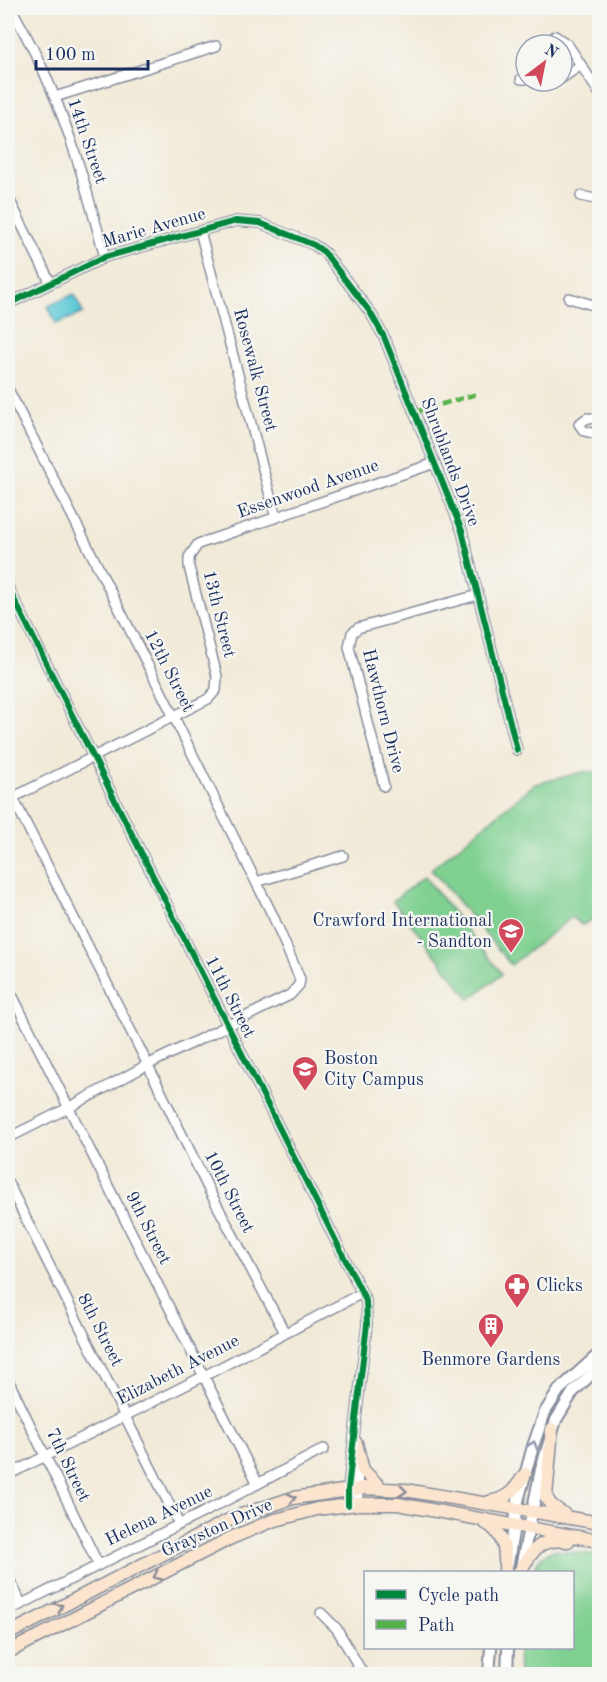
<svg xmlns="http://www.w3.org/2000/svg" width="607" height="1682" font-family="'Old Standard TT',serif">
  <style>
    .green { fill: #7fd091; stroke: #4d8078; stroke-width: 1.5 }
    .water { fill: #5cc8d5; stroke: #3c7c9a; stroke-width: 1.5 }
    .lines { fill: none; stroke-linecap: round; stroke-linejoin: round }
    .minor-casing { stroke: #868c9b; stroke-width: 12 }
    .tertiary-casing { stroke: #868c9b; stroke-width: 14 }
    .secondary-casing { stroke: #868c9b; stroke-width: 15 }
    .minor { stroke: #fff; stroke-width: 9 }
    .tertiary { stroke: #fff; stroke-width: 10 }
    .secondary { stroke: #fbe5cf; stroke-width: 12 }
    .quiet { stroke: #55b248; stroke-width: 4.5; stroke-dasharray: 9 4.5; stroke-linecap: butt }
    .cycleway-casing { stroke: #f6f6f2; stroke-width: 10 }
    .cycleway { stroke: #00873e; stroke-width: 6 }
    .oneway { stroke: #8d97ae }
    .oneway2 { stroke: #8b8a96 }
    .labels { text-anchor: middle; dominant-baseline: central; stroke-width: 4.5; stroke-linejoin: round; paint-order: stroke }
    .street-label { font-size: 18px; fill: #1b2f5e; stroke: #f6f6f2 }
    .poi-label { font-size: 18px; fill: #1b2f5e; stroke: #f6f6f2; text-anchor: start }
  </style>
  <rect width="100%" height="100%" fill="#f6f6f2"/>
  <filter id="ink" filterUnits="userSpaceOnUse"><feTurbulence type="fractalNoise" baseFrequency=".0167" numOctaves="2"/><feDisplacementMap in="SourceGraphic" scale="12" xChannelSelector="R" yChannelSelector="G"/><feConvolveMatrix kernelMatrix="1 2 1 2 8 2 1 2 1" color-interpolation-filters="sRGB"/></filter>
  <filter id="wash" filterUnits="userSpaceOnUse"><feTurbulence type="fractalNoise" baseFrequency=".008" numOctaves="4" result="noise"/><feDisplacementMap in="SourceGraphic" scale="24" xChannelSelector="R" yChannelSelector="G"/><feGaussianBlur stdDeviation="1.35" result="paint"/><feColorMatrix in="noise" values="0 0 0 0 0 0 0 0 0 0 0 0 0 0 0 0 0 1.4 0 .05"/><feComposite in="paint" operator="in"/></filter>
  <g filter="url(#wash)">
    <rect width="100%" height="100%" fill="#f2ead8"/>
    <!-- green -->
    <path class="green" d="M584 772H599V916L582 925 572 917 511 965 431 869 535 784Z
      M424 876 502 974 470 999 393 901Z
      M554 1550 599 1555V1674H519L518 1648H572V1572H534C536 1560 542 1555 554 1550Z"/>
    <!-- water -->
    <path class="water" d="M74 294 83 313 56 324 48 306Z"/>
  </g>
  <g filter="url(#ink)">
    <g class="lines">
      <!-- minor casing -->
      <g class="minor-casing">
        <path id="minor" d="M11 8C25 33 39 59 50 86 74 141 89 199 105 257
          M555 36 568 45 600 94
          M562 78 581 65
          M521 79H526
          M539 81H553
          M55 97 216 46
          M581 196 600 200
          M8 197 50 282
          M200 231 276 518
          M569 298 600 307
          M8 304 105 257 236 221 260 223 314 245 324 252 370 312 384 337 462 531 517 750
          M8 389 174 717 273 916 300 979 299 985 290 995 147 1065 68 1108 8 1138
          M600 419 587 418 579 424 584 431 600 435
          M8 587 366 1301 367 1324 348 1489V1505
          M384 786 349 647 352 633 358 628 478 595
          M8 788 141 1051 210 1192 285 1333
          M8 800 208 699 216 690 217 676 189 567V557L198 544 435 463
          M256 882 343 856
          M8 987 258 1484
          M8 1183 179 1524
          M8 1380 98 1564
          M357 1461 358 1504
          M8 1475 204 1376 362 1293
          M8 1577 21 1603
          M8 1611 208 1510 324 1449
          M321 1613 337 1629 363 1674"/>
      </g>
      <!-- tertiary casing -->
      <g class="tertiary-casing">
        <path id="tertiary" d="M508 1563 518 1501 533 1446 545 1412 559 1390 600 1353
          M521 1567 541 1469 556 1420 573 1392 600 1366
          M489 1674 491 1648
          M507 1674 508 1648"/>
      </g>
      <!-- secondary casing -->
      <g class="secondary-casing">
        <path id="secondary" d="M552 1429 546 1497 551 1505 565 1515
          M356 1443 363 1470 381 1488
          M489 1502C508 1499 515 1490 525 1474
          M484 1522C505 1532 506 1552 505 1572
          M520 1571C534 1548 540 1538 568 1541
          M8 1634 235 1517 293 1498 364 1488 405 1490 600 1523
          M8 1652 231 1538 272 1521 317 1509 358 1504H398L600 1541"/>
      </g>
      <!-- minor -->
      <use href="#minor" class="minor"/>
      <!-- tertiary -->
      <use href="#tertiary" class="tertiary"/>
      <!-- secondary -->
      <use href="#secondary" class="secondary"/>
      <!-- quiet -->
      <path class="quiet" d="M415 412 477 394"/>
      <!-- cycleway casing -->
      <g class="cycleway-casing">
        <path id="cycleway" d="M8 304 105 257 236 221 260 223 314 245 324 252 370 312 384 337 462 531 517 750
          M8 587 366 1301 367 1324 348 1489V1505"/>
      </g>
      <!-- cycleway -->
      <use href="#cycleway" class="cycleway"/>
    </g>
    <!-- one-way arrows -->
    <defs><path id="oneway-chevron" d="M-2-3.5L2.5 0L-2 3.5" fill="none" stroke-width="1.6" stroke-linecap="round" stroke-linejoin="round" transform="scale(1.5)"/></defs>
    <use class="oneway" href="#oneway-chevron" transform="translate(533 1445) rotate(-73)"/>
    <g class="oneway2">
      <use href="#oneway-chevron" transform="translate(403 1491) rotate(7)"/>
      <use href="#oneway-chevron" transform="translate(292 1498) rotate(-13)"/>
      <use href="#oneway-chevron" transform="translate(157 1576) rotate(153)"/>
      <use href="#oneway-chevron" transform="translate(59 1607) rotate(-27)"/>
    </g>
  </g>
  <!-- icons -->
  <defs>
    <g id="school-pin" transform="scale(1.35)"><path d="M0 17L-7.5 6A9.5 9.5 0 1 1 7.5 6Z" fill="#d1495b" stroke="#f6f6f2"/><path d="M0-5L7-2L0 1L-7-2ZM-4 1L0 2.5L4 1V4Q0 6-4 4Z" fill="#fff"/></g>
    <g id="university-pin" transform="scale(1.35)"><path d="M0 17L-7.5 6A9.5 9.5 0 1 1 7.5 6Z" fill="#d1495b" stroke="#f6f6f2"/><path d="M0-5L7-2L0 1L-7-2ZM-4 1L0 2.5L4 1V4Q0 6-4 4Z" fill="#fff"/></g>
    <g id="pharmacy-pin" transform="scale(1.35)"><path d="M0 17L-7.5 6A9.5 9.5 0 1 1 7.5 6Z" fill="#d1495b" stroke="#f6f6f2"/><path d="M-2-6h4v4h4v4h-4v4h-4v-4h-4v-4h4Z" fill="#fff"/></g>
    <g id="building-pin" transform="scale(1.35)"><path d="M0 17L-7.5 6A9.5 9.5 0 1 1 7.5 6Z" fill="#d1495b" stroke="#f6f6f2"/><path d="M-4-6H4V6H1V3H-1V6H-4ZM-2.5-4.3h1.7v1.8h-1.7ZM.8-4.3h1.7v1.8H.8ZM-2.5-1h1.7V.8h-1.7ZM.8-1h1.7V.8H.8Z" fill="#fff"/></g>
  </defs>
  <g fill-rule="evenodd">
    <use href="#school-pin" x="511" y="931"/>
    <use href="#university-pin" x="305" y="1069"/>
    <use href="#pharmacy-pin" x="517" y="1286"/>
    <use href="#building-pin" x="491" y="1326"/>
  </g>
  <g class="labels">
    <!-- street labels -->
    <g class="street-label">
      <text transform="translate(87 141) rotate(71)">14th Street</text>
      <text transform="translate(154 228) rotate(-16)">Marie Avenue</text>
      <text transform="translate(255 370) rotate(75)">Rosewalk Street</text>
      <text transform="translate(450 462) rotate(69)">Shrublands Drive</text>
      <text transform="translate(308 489) rotate(-19)">Essenwood Avenue</text>
      <text transform="translate(219 614) rotate(76)">13th Street</text>
      <text transform="translate(169 671) rotate(63)">12th Street</text>
      <text transform="translate(383 711) rotate(76)">Hawthorn Drive</text>
      <text transform="translate(230 997) rotate(63)">11th Street</text>
      <text transform="translate(229 1192) rotate(63)">10th Street</text>
      <text transform="translate(148 1228) rotate(63)">9th Street</text>
      <text transform="translate(100 1330) rotate(63)">8th Street</text>
      <text transform="translate(178 1370) rotate(-27)">Elizabeth Avenue</text>
      <text transform="translate(68 1465) rotate(64)">7th Street</text>
      <text transform="translate(159 1516) rotate(-26)">Helena Avenue</text>
      <text transform="translate(217 1528) rotate(-24)">Grayston Drive</text>
    </g>
    <!-- poi labels -->
    <g class="poi-label">
      <text x="492" y="921" text-anchor="end">Crawford International<tspan x="492" dy="21">- Sandton</tspan></text>
      <text x="324" y="1059">Boston<tspan x="324" dy="21">City Campus</tspan></text>
      <text x="536" y="1286">Clicks</text>
      <text x="491" y="1360" text-anchor="middle">Benmore Gardens</text>
    </g>
  </g>
  <!-- margin -->
  <rect width="607" height="1682" fill="none" stroke="#f6f6f2" stroke-width="30"/>
  <!-- legend -->
  <rect x="364" y="1571" width="210" height="78" fill="#f6f6f2" stroke="#9ea6b7" stroke-width="1.5"/>
  <rect x="376" y="1590" width="30" height="9" fill="#00873e" stroke="#9ea6b7" stroke-width="1.5"/>
  <text x="418" y="1601" font-size="18" fill="#1b2f5e">Cycle path</text>
  <rect x="376" y="1620" width="30" height="9" fill="#55b248" stroke="#9ea6b7" stroke-width="1.5"/>
  <text x="418" y="1631" font-size="18" fill="#1b2f5e">Path</text>
  <!-- north arrow -->
  <g transform="translate(544 63) rotate(32)"><circle r="28" fill="#f6f6f2" stroke="#9ea6b7" stroke-width="1.5"/>
  <path d="M0-4.5L10 22L0 15L-10 22Z" fill="#d1495b"/>
  <text y="-9" font-size="16" font-weight="bold" text-anchor="middle" fill="#1b2f5e">N</text>
  </g>
  <!-- scale -->
  <path d="M36 60v9h112v-9" fill="none" stroke="#1b2f5e" stroke-width="3"/>
  <text x="45" y="60" font-size="18" fill="#1b2f5e" stroke="#f6f6f2" stroke-width="4.5" paint-order="stroke">100 m</text>
</svg>
